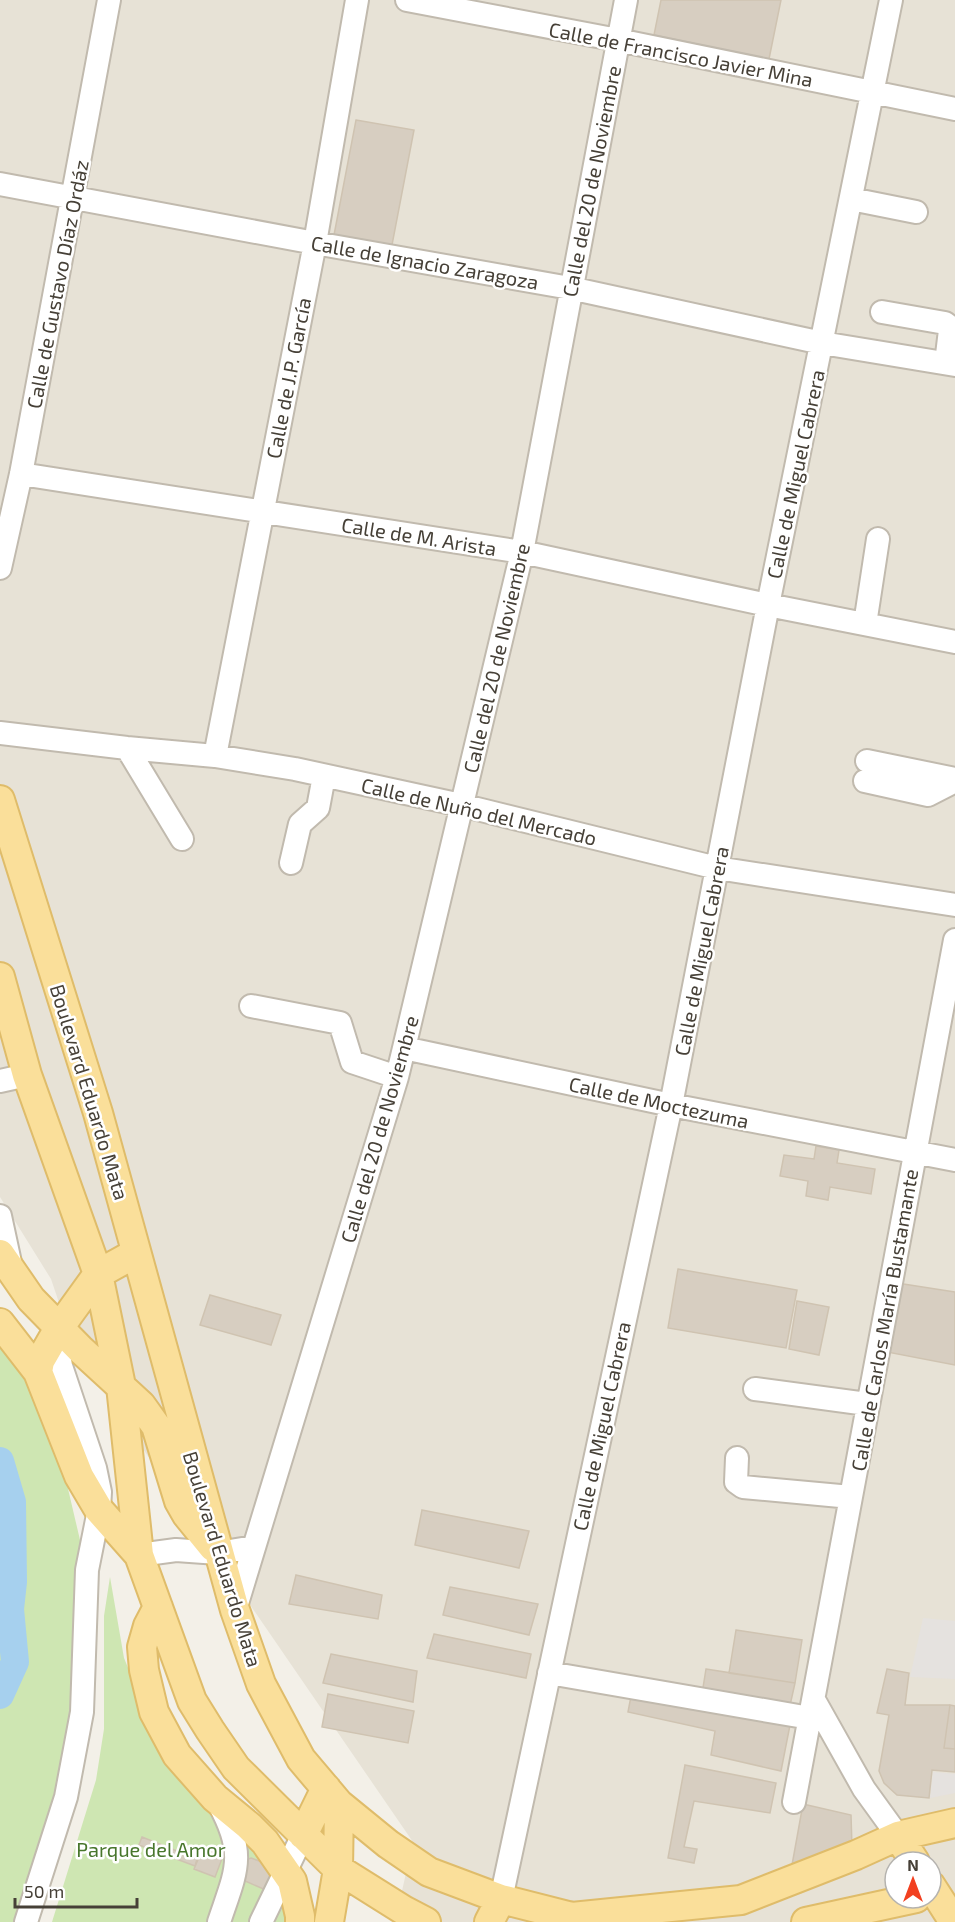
<svg xmlns="http://www.w3.org/2000/svg" width="955" height="1922" font-family="'Exo 2',sans-serif">
  <style>
    .residential { fill: #e7e2d6; fill-rule: evenodd }
    .green { fill: #cee6b2 }
    .parking { fill: #e5e2df }
    .lines { fill: none; stroke-linecap: round; stroke-linejoin: round }
    .river { stroke: #a6d0ee; stroke-width: 28 }
    .building { fill: #d7cec1; stroke: #cfc3b1; stroke-width: 1.5 }
    .minor-casing { stroke: #c1baae; stroke-width: 26 }
    .major-casing { stroke: #dfbc6a; stroke-width: 32 }
    .minor { stroke: #fff; stroke-width: 22 }
    .major { stroke: #fadf9a; stroke-width: 28 }
    .labels { text-anchor: middle; dominant-baseline: central; stroke-width: 5; stroke-linejoin: round; paint-order: stroke }
    .street-label { font-size: 20px; fill: #464037; stroke: #fff }
    .park-label { font-size: 20px; fill: #48762c; stroke: #fff }
  </style>
  <rect width="100%" height="100%" fill="#f3f0e8"/>
  <!-- residential -->
  <path class="residential" d="M0 0H955V1922H395L413 1842 75 1350 51 1279 0 1197ZM895 1862H931V1898H895Z"/>
  <!-- green -->
  <path class="green" d="M0 1324 44 1386 87 1570 82 1712 23 1922H0Z
    M110 1577 124 1658 142 1702 269 1856 299 1922H52L96 1780 104 1729V1616Z"/>
  <!-- parking -->
  <path class="parking" d="M923 1618 955 1621V1679L910 1677Z
    M933 1772 955 1774V1793L930 1798Z"/>
  <g class="lines">
    <!-- river -->
    <path class="river" d="M0 1461 12 1502 13 1582 10 1609 15 1662 0 1695"/>
  </g>
  <!-- building -->
  <path class="building" d="M661 0H781L769 59 654 35Z
    M356 120 414 130 392 245 334 235Z
    M816 1146 839 1150 837 1163 875 1169 871 1194 830 1187 828 1200 806 1196 808 1181 780 1176 784 1155 814 1159Z
    M678 1269 797 1290 786 1348 668 1328Z
    M897 1283 955 1292V1365L887 1352Z
    M210 1295 281 1315 271 1345 200 1325Z
    M797 1301 829 1307 819 1355 789 1349Z
    M422 1510 529 1531 519 1568 415 1545Z
    M296 1575 382 1595 378 1619 289 1604Z
    M450 1587 538 1604 529 1635 443 1615Z
    M736 1630 802 1640 795 1683 729 1673Z
    M434 1634 531 1654 526 1678 427 1658Z
    M331 1654 417 1671 413 1702 323 1683Z
    M706 1669 795 1683 789 1710 702 1694Z
    M887 1669 909 1673 905 1705H950L944 1748 955 1749V1772L932 1770 929 1798 897 1795 884 1783 879 1771 889 1715 877 1713Z
    M632 1691 790 1725 781 1771 711 1755 715 1731 628 1712Z
    M328 1694 414 1711 408 1743 322 1727Z
    M950 1705 955 1706V1749L944 1748Z
    M685 1765 776 1783 770 1813 694 1801 684 1847 697 1849 694 1863 668 1858Z
    M803 1804 851 1815 852 1847 792 1865Z
    M142 1837 197 1859 195 1866 139 1845Z
    M203 1848 223 1856 215 1877 194 1869Z
    M251 1858 273 1866 268 1891 236 1877 243 1861Z"/>
  <g class="lines">
    <!-- minor casing -->
    <g class="minor-casing">
      <path id="minor" d="M407 0 618 40 955 109
        M0 184 315 243 570 288 822 343 955 365
        M851 199 916 212
        M882 312 945 323 949 326 950 330 946 363
        M21 474 522 552 768 605 955 642
        M0 568 21 474 109 0
        M865 624 878 539
        M0 733 127 748 215 756 295 769 461 805 717 868 955 905
        M127 748 182 839
        M215 756 315 243 357 0
        M867 761 955 779
        M865 781 928 795 955 781
        M291 863 300 824 318 808 324 776
        M251 1006 340 1023 352 1062 397 1077
        M404 1048 671 1105 955 1160
        M0 1081 27 1075
        M0 1216 11 1267
        M755 1389 867 1404
        M737 1458 736 1482 743 1487 851 1497
        M139 1555 176 1550 218 1553 254 1547
        M235 1610 397 1077 404 1048 522 552 626 0
        M549 1673 810 1718
        M814 1700 864 1789 898 1836
        M794 1802 955 940
        M219 1804C247 1855 236 1871 219 1922
        M501 1899 671 1105 768 605 891 0
        M26 1922 66 1797 82 1712 87 1570 99 1510 100 1492 95 1468 61 1366 58 1349 59 1328
        M261 1922 303 1835"/>
    </g>
    <!-- major casing -->
    <g class="major-casing">
      <path id="major" d="M0 800 98 1113 235 1610 261 1684 301 1759 339 1804 388 1844 429 1872 501 1899 572 1917 741 1900 856 1855 898 1836 955 1823
        M0 977 27 1075 98 1274 121 1386 139 1555 192 1701 210 1730 236 1768 338 1869 405 1911 426 1922
        M0 1254 31 1299 80 1349 141 1405 156 1426 179 1501 187 1515 213 1547
        M0 1323 38 1372 79 1476 99 1510 139 1555
        M38 1372 40 1361 59 1328 98 1274 136 1253
        M158 1607 148 1626 142 1647 144 1670 154 1712 177 1755 215 1798 249 1826 265 1842 292 1881 300 1916V1922
        M303 1835 326 1788
        M898 1836 915 1862
        M931 1886 954 1922
        M329 1922 338 1869 339 1804
        M489 1922 501 1899
        M806 1922 916 1898"/>
    </g>
    <!-- minor -->
    <use href="#minor" class="minor"/>
    <!-- major -->
    <use href="#major" class="major"/>
  </g>
  <g class="labels">
    <!-- street labels -->
    <g class="street-label">
      <text transform="translate(681 54) rotate(11)">Calle de Francisco Javier Mina</text>
      <text transform="translate(591 181) rotate(-79)">Calle del 20 de Noviembre</text>
      <text transform="translate(425 262) rotate(10)">Calle de Ignacio Zaragoza</text>
      <text transform="translate(57 284) rotate(-79)">Calle de Gustavo Díaz Ordáz</text>
      <text transform="translate(288 378) rotate(-79)">Calle de J.P. García</text>
      <text transform="translate(795 474) rotate(-78)">Calle de Miguel Cabrera</text>
      <text transform="translate(419 536) rotate(9)">Calle de M. Arista</text>
      <text transform="translate(496 658) rotate(-77)">Calle del 20 de Noviembre</text>
      <text transform="translate(479 811) rotate(13)">Calle de Nuño del Mercado</text>
      <text transform="translate(701 951) rotate(-79)">Calle de Miguel Cabrera</text>
      <text transform="translate(90 1092) rotate(73)">Boulevard Eduardo Mata</text>
      <text transform="translate(659 1102) rotate(12)">Calle de Moctezuma</text>
      <text transform="translate(379 1129) rotate(-74)">Calle del 20 de Noviembre</text>
      <text transform="translate(884 1320) rotate(-80)">Calle de Carlos María Bustamante</text>
      <text transform="translate(601 1426) rotate(-78)">Calle de Miguel Cabrera</text>
      <text transform="translate(223 1559) rotate(73)">Boulevard Eduardo Mata</text>
    </g>
    <!-- park labels -->
    <g class="park-label">
      <text x="151" y="1849">Parque del Amor</text>
    </g>
  </g>
  <!-- north arrow -->
  <g transform="translate(913 1880)"><circle r="28" fill="#ffffff" stroke="#b5b3af" stroke-width="1.5"/>
  <path d="M0-4.5L10 22L0 15L-10 22Z" fill="#f24020"/>
  <text y="-9" font-size="16" font-weight="bold" text-anchor="middle" fill="#464037">N</text>
  </g>
  <!-- scale -->
  <path d="M15 1898v9h122v-9" fill="none" stroke="#464037" stroke-width="3"/>
  <text x="24" y="1898" font-size="18" fill="#464037" stroke="#ffffff" stroke-width="4.5" paint-order="stroke">50 m</text>
</svg>
